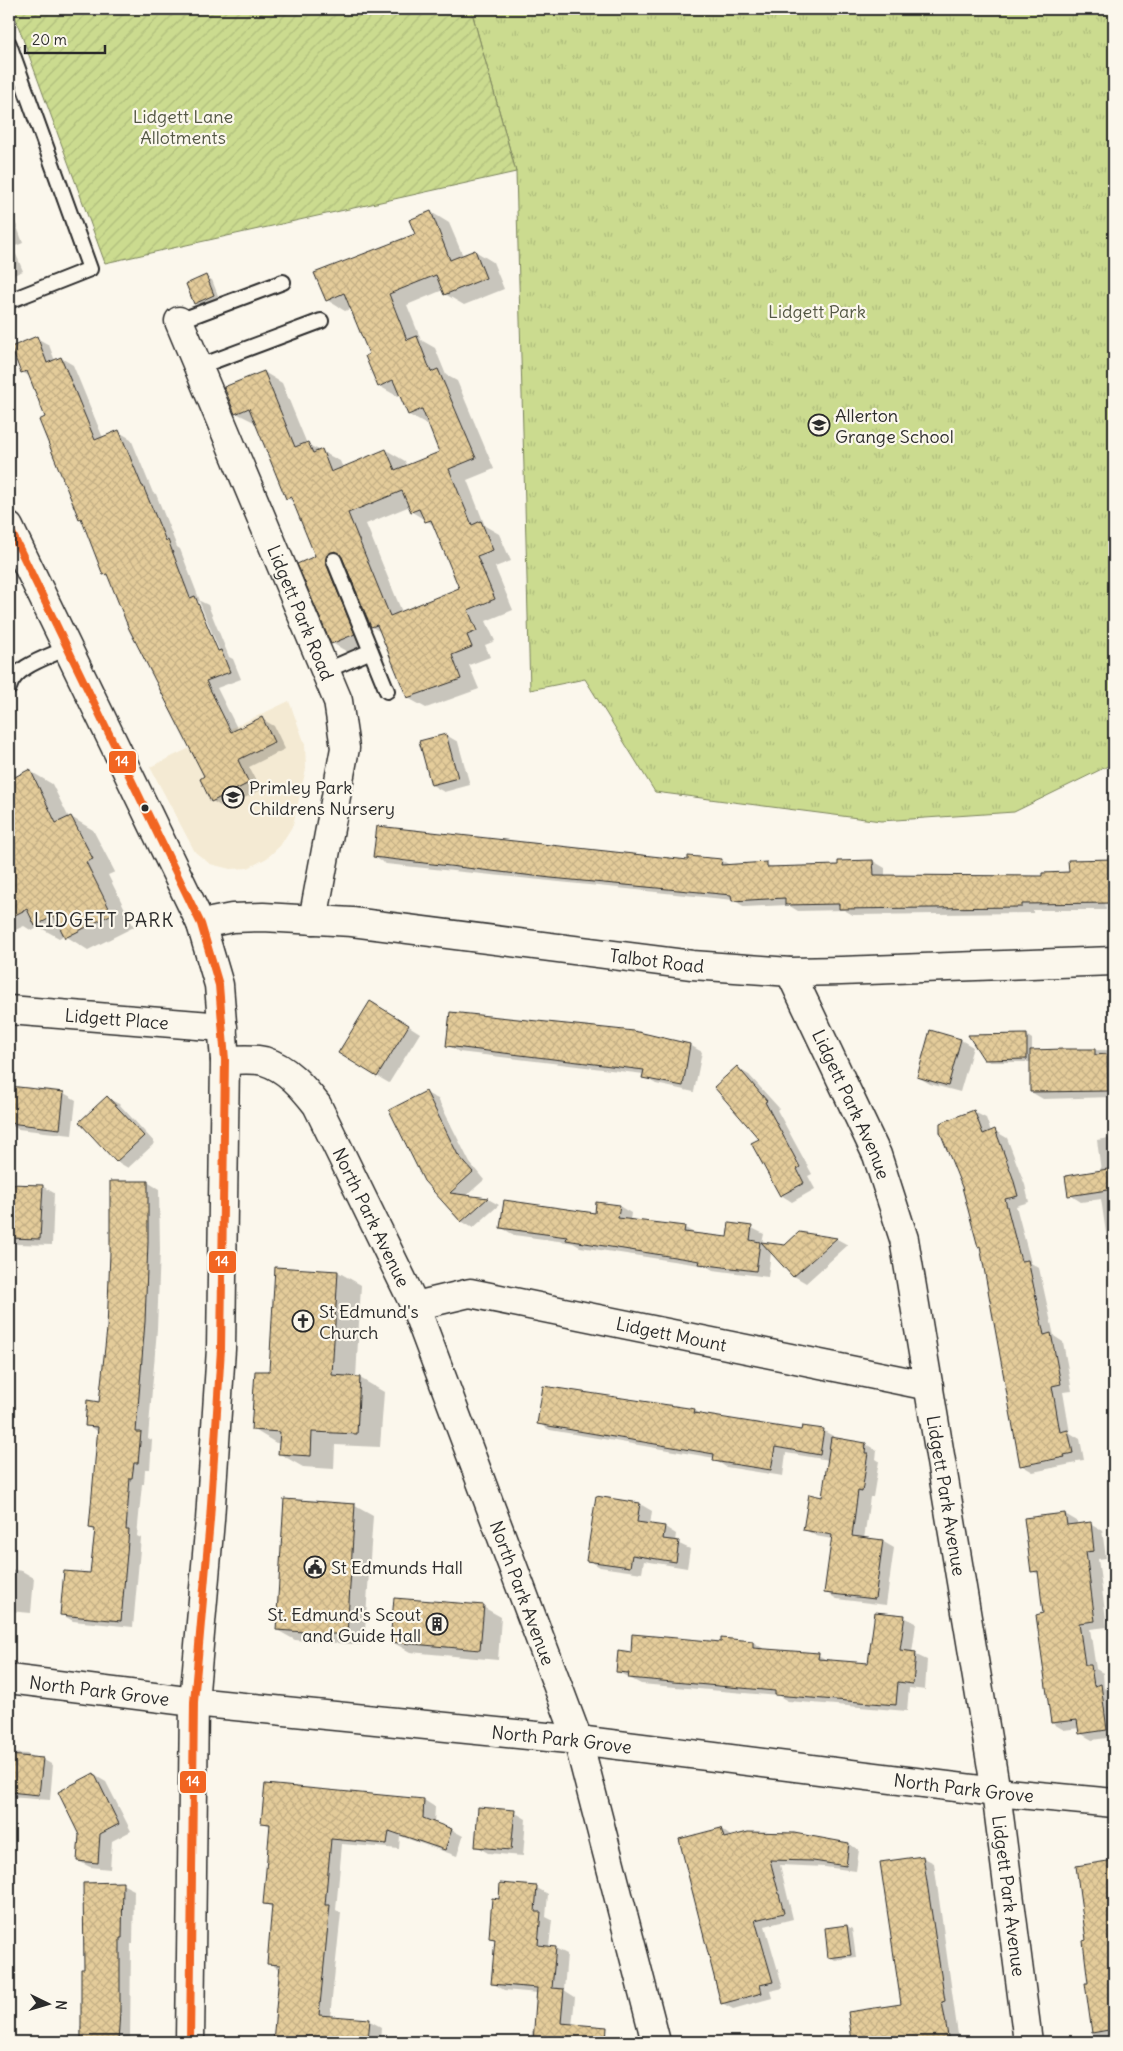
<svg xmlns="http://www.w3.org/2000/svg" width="1123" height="2051" font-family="Delius,sans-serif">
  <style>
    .built { fill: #f4ead3 }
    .park { fill: url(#park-tufts); stroke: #7b835d }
    .garden { fill: url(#garden-furrows); stroke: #7b835d }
    .shadow { fill: #0003; fill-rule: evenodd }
    .building { fill: url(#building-cross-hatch); stroke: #2b2b2b; fill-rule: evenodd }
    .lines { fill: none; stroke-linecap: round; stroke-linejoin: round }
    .service-casing { stroke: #2b2b2b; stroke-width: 18 }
    .minor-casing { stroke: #2b2b2b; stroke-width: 31 }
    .tertiary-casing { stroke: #2b2b2b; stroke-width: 31 }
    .service { stroke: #fbf7ec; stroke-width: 14 }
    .minor { stroke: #fbf7ec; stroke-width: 28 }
    .tertiary { stroke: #fbf7ec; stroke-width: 28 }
    .bus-1-casing { stroke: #fbf7ec; stroke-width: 11 }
    .bus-1 { stroke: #f26522; stroke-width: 8 }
    .bus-dot { fill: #2b2b2b; stroke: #fbf7ec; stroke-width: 2 }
    .labels { text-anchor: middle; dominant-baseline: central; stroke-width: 4.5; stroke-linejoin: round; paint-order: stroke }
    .park-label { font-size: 18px; fill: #535744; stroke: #fbf7ec }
    .poi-label { font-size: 18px; fill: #2b2b2b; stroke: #fbf7ec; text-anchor: start }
    .street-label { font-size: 18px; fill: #2b2b2b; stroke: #fbf7ec }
    .neighbourhood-label { font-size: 19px; letter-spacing: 1px; fill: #2b2b2b; stroke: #fbf7ec }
    .line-badge { stroke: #fbf7ec; stroke-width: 2 }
    .badge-label { font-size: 14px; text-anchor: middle; font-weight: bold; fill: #fff }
  </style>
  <defs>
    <pattern id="park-tufts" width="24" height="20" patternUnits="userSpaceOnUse" patternTransform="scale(1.25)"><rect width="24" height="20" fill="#cbdb8f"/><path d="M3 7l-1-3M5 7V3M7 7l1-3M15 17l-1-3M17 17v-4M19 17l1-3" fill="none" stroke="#aebc7c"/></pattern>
    <pattern id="garden-furrows" width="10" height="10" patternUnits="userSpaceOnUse" patternTransform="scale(1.25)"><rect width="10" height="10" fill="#cbdb8f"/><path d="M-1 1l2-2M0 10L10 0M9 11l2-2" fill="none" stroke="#aebc7c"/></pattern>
    <pattern id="building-cross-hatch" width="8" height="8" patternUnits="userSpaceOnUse" patternTransform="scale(1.25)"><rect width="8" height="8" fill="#e4cc9a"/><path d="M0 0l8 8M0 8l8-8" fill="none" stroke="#c4af85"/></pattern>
  </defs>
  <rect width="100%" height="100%" fill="#fbf7ec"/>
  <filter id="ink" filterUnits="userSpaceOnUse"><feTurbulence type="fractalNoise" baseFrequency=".02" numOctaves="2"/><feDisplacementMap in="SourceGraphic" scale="10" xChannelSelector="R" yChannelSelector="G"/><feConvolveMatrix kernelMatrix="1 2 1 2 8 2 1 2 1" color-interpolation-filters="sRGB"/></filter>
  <g filter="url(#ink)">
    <!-- built -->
    <path class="built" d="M289 701 305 744 306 769 293 825 280 846 267 858 248 868 230 869 210 864 195 852 150 767Z"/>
    <!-- park -->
    <path class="park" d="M471 9H1114V763L1014 812 881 821 655 792 585 679 530 690 516 172Z"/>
    <!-- garden -->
    <path class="garden" d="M12 9H471L516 172 105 263Z"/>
    <!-- shadow -->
    <path class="shadow" d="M9 205 23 243 13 247 23 271 9 277Z
      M431 212 449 223 463 256 475 251 493 262 504 289 464 305 445 294 443 290 407 305 421 340 435 348 446 375 457 381 494 469 467 480 485 526 499 534 511 561 495 567 513 610 486 621 495 641 485 645 490 657 469 665 479 689 426 708 408 698 381 632 372 627 346 562 344 575 372 645 351 654 332 643 317 557 294 502 287 498 256 423 236 413 264 372 282 383 307 444 340 461 343 468 386 450 405 461 407 466 441 453 429 424 427 425 409 415 400 395 397 396 379 386 371 355 352 308 345 311 327 300 416 235ZM410 506 412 512 435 526 461 588 402 612 366 524Z
      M206 277 212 280 219 298 201 306 195 303Z
      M37 338 49 345 55 361 61 358 73 365 103 438 119 432 131 439 153 493 156 494 177 547 180 549 200 601 208 605 229 657 233 659 241 679 217 688 238 730 262 719 274 726 285 749 249 767 261 790 224 808 212 801 206 777 110 578 104 574 83 520 80 518 47 418 31 377 22 372ZM196 601H199L222 657 220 658Z
      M446 735 458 742 470 785 444 792 432 785Z
      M30 771 52 784 69 818 71 817 93 830 115 872 108 875 134 927 88 950 64 935 59 938 39 927 32 931 24 926 9 933V781Z
      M374 857 689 862 721 860 730 865 766 864 773 868 839 866 873 861 885 868V877H1043L1070 874V861L1114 859V897L1105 898 1106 910H1033V913L853 915 844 910 798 911 788 905 745 907 733 900 386 864Z
      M382 1009 420 1033 389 1083 377 1076Z
      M634 1032 690 1045 702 1052 694 1092 656 1084 644 1077V1074L459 1052 448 1045Z
      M930 1032 961 1040 973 1047 960 1092 930 1084 918 1077Z
      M1026 1035 1032 1039V1051L1114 1050V1097L1043 1099 1031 1092V1062H990L984 1059Z
      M737 1068 749 1075 779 1108 777 1110 812 1174 808 1176 815 1189 792 1202 781 1195Z
      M10 1087 64 1093 76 1100 72 1135 18 1129 9 1124Z
      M426 1093 438 1099 470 1163 484 1180 466 1196 488 1199 499 1205 473 1228 461 1221 425 1180Z
      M107 1098 119 1104 155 1143 128 1168 116 1161Z
      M974 1112 986 1118 991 1132 995 1131 1007 1138 1025 1185 1029 1202 1016 1206 1031 1263 1039 1268 1054 1336 1063 1342 1072 1391 1063 1392 1070 1433 1080 1439 1084 1460 1076 1461V1463L1033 1472 1021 1465 981 1247 979 1246Z
      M1114 1137V1269L1111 1267 1101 1199 1081 1202 1070 1195 1101 1171 1097 1140Z
      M147 1182 159 1189 160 1250 157 1329 148 1438 152 1440 150 1469H145L144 1484H142L137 1536 141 1538 133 1627 73 1621 61 1614 91 1574 96 1531 90 1528 99 1432 86 1425 100 1403Z
      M9 1185 42 1186 54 1193 52 1245 17 1244 9 1239Z
      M619 1206 631 1213 630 1220 685 1228 696 1234 728 1239 752 1228 764 1234 762 1243 785 1246 799 1234 837 1239 848 1245 806 1283 794 1276 771 1252 768 1277 713 1270 706 1266 580 1247 573 1243 514 1235 502 1228 596 1214Z
      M338 1272 361 1285 356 1378H360L384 1392 380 1447 335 1445 334 1469 303 1467 280 1454V1443H276L253 1429 270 1373Z
      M694 1410 705 1416 802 1431 803 1427 824 1431 835 1437V1439L866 1444 877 1451 876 1459 879 1461 873 1497H870L864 1539 882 1541 894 1548 886 1605 837 1599 825 1592 832 1539 816 1536 804 1529 823 1498 829 1460 786 1453 783 1476 726 1467 715 1460V1458L550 1430 538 1423Z
      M597 1498 640 1504 652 1511 650 1525 665 1527 676 1534 675 1542 690 1549 687 1568 644 1561 642 1573 600 1567 588 1560Z
      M355 1506 373 1516 364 1645 295 1640 277 1630Z
      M1065 1514 1077 1521V1525L1090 1523 1102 1530 1106 1558 1098 1559 1107 1627 1090 1629 1096 1669 1103 1673 1104 1688 1113 1693 1114 1737 1092 1740 1080 1733 1079 1728 1064 1730 1052 1723 1045 1614 1040 1575 1032 1571Z
      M9 1569 22 1571 34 1578 31 1613 9 1611Z
      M483 1607 501 1617 498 1660 410 1652 392 1642Z
      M904 1617 916 1623 912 1653 927 1660 925 1690 909 1688 907 1711 788 1701 779 1696 641 1684 618 1672 632 1654 722 1643 753 1642 764 1649 818 1655 829 1661 869 1664Z
      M9 1753 27 1754 34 1758 42 1759 53 1765 50 1800 9 1797Z
      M94 1775 106 1782 131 1831 112 1841 110 1869 90 1867 78 1861Z
      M424 1800 435 1807 434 1824 452 1830 463 1836 457 1856 400 1836 399 1849 342 1844 336 1910 341 1913 330 2017 370 2021 381 2027 380 2042H274L280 1970 269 1963 273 1908 264 1903 271 1827 263 1822Z
      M514 1812 526 1819 523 1856 488 1853 476 1846Z
      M721 1829 732 1837 849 1844 859 1850 856 1871 825 1867 780 1865 793 1919 765 1926 783 1988 770 1991 772 1998 733 2009 722 2003Z
      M922 1857 934 1863 959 2042H858L853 2039 903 2005Z
      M1114 1862V2042H1094L1086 1984H1089L1087 1942 1077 1867Z
      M122 1884 134 1890 133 1944H131L130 2042H80V2027H83L85 1970Z
      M537 1888 548 1894 546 1917 552 1920 549 1947 555 1948 567 1954 564 1990 575 1997 572 2027 583 2042H531L532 2031H535L538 1993 504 1990 492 1983 496 1941 490 1937 500 1900Z
      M847 1926 852 1929 856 1957 835 1960 830 1957Z"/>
    <!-- building -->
    <path class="building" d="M431 211 450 260 475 250 486 278 444 295 436 275 389 294 407 340 417 336 431 372 438 369 476 458 449 469 472 525 481 521 493 550 477 556 495 599 468 610 477 631 467 635 472 647 452 655 461 679 407 698 377 625 371 627 342 557 335 551 327 555 326 563 355 634 331 644 297 564 315 556 291 497 286 499 249 408 235 414 224 387 264 371 295 447 308 442 313 453 322 449 331 472 386 449 395 470 439 452 422 409 408 415 393 380 378 387 365 356 369 354 344 293 326 301 314 273 415 234 409 220ZM402 491 411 512 419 509 425 522 431 520 459 588 390 616 348 513Z
      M206 275 214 295 194 304 186 284Z
      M37 336 47 363 61 357 95 440 119 430 142 486H143L166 541 168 540 190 598 195 596 218 651 221 650 230 672 206 681 231 732 262 717 274 742 238 760 249 783 211 802 200 779 204 776 129 629 107 574 103 575 81 518 79 519 39 420 45 417 27 371 21 373 11 347Z
      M446 734 458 778 431 785 419 741Z
      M30 769 56 823 71 816 93 859 86 862 112 914 65 938 54 916 35 926 27 909 9 918V780Z
      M377 826 688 860V856L722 859 721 865 767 862V867L838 865V861L873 860 874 875 1042 876V873L1069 872 1068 860 1114 859V903L1022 904V907L839 909V904L785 905V898L732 901 731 895 551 878 373 857Z
      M370 1001 409 1025 377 1077 338 1053Z
      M450 1012 634 1031 690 1044 683 1086 642 1078 644 1070 446 1046Z
      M930 1030 961 1039 948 1086 917 1077Z
      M1027 1034V1059L984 1060 968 1035Z
      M1064 1049H1095V1055L1107 1054 1108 1091 1030 1092V1050Z
      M737 1066 767 1101 765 1102 800 1167 797 1169 804 1183 780 1196 751 1143 759 1139 714 1087Z
      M9 1086 64 1092 60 1129 9 1123Z
      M426 1091 458 1155 473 1172 450 1193 488 1198 461 1222 424 1181 389 1110Z
      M107 1096 144 1136 116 1162 79 1122Z
      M974 1110 983 1134 995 1129 1013 1178 1018 1196 1005 1199 1021 1261 1028 1260 1044 1335 1051 1333 1061 1384 1052 1386 1060 1432 1068 1430 1073 1453 1064 1455 1065 1457 1020 1466 980 1246 978 1247 962 1187 940 1132V1123Z
      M1114 1168V1189L1068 1196 1065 1176Z
      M110 1181H148V1242L145 1322 136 1432H141L138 1463H134L132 1478H130L126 1530H129L121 1621 60 1615 64 1571 90 1573 95 1529 89 1528 98 1427 85 1426 87 1400 99 1402 107 1329 110 1253Z
      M9 1184 43 1185 40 1239 9 1238Z
      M504 1200 595 1213 596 1202 620 1205 618 1218 685 1226 684 1232 727 1237 729 1223 752 1226 750 1240 760 1242 756 1271 699 1264 700 1261 566 1240 567 1237 500 1228Z
      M799 1232 837 1238 793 1277 761 1242 785 1245Z
      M275 1267 338 1271 332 1375 360 1377 357 1434 312 1432 311 1456 278 1454 280 1432 251 1430 255 1371H269Z
      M543 1386 695 1409 694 1413 801 1430 802 1426 824 1429 820 1455 775 1447 771 1470 713 1461 714 1454 537 1424Z
      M831 1437 866 1443 865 1453H868L862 1492 858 1491 852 1536 883 1540 875 1599 824 1593 832 1535 803 1530 809 1494 822 1497Z
      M596 1496 640 1503 637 1522 665 1526 663 1539 679 1541 676 1562 632 1555 630 1567 586 1561Z
      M284 1499 355 1504 347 1635 276 1630Z
      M1065 1513 1067 1525 1091 1522 1094 1551 1086 1552 1095 1621 1079 1623 1085 1665H1091L1094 1686 1101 1684 1107 1730 1079 1734 1077 1720 1051 1723 1036 1615 1043 1613 1038 1571 1031 1572 1024 1518Z
      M394 1598 484 1605 480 1650 390 1642Z
      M875 1612 905 1615 900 1650 916 1652 913 1684 898 1682 896 1705 775 1695V1691L628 1678 629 1673 616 1672 618 1651 631 1653 632 1634 721 1642V1638L753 1641V1648L819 1653 818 1659 868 1663Z
      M9 1755 43 1758 39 1795 9 1792Z
      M94 1773 119 1824 100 1834 98 1863 77 1861 79 1835 58 1792Z
      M265 1784 424 1799 423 1818 452 1829 445 1850 389 1831 387 1844 331 1839 325 1905H330L319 2015 370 2019 368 2042 317 2038 316 2042H273L280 1965 267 1964 272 1905 263 1904 270 1824 261 1823Z
      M478 1807 515 1810 511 1850 475 1847Z
      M721 1828 724 1838 748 1832 794 1833 849 1843 846 1866 813 1861 770 1860 784 1913 755 1920 773 1982 760 1985 762 1993 721 2004 679 1839Z
      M923 1856 945 2001 942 2002 949 2042H888L886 2035 852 2040 848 2012 901 2004 880 1862Z
      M1114 1860V2029L1092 2033 1085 1983H1088L1083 1941 1086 1940 1076 1866Z
      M123 1882 122 1938H120V2011L118 2042H81V1969H84L83 1883Z
      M500 1883 537 1886 535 1912H541L538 1945 556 1947 552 1988 564 1989 561 2023 607 2027 606 2042H533L537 1988 491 1984 495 1939 489 1938 492 1898 499 1899Z
      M847 1925 851 1955 828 1958 825 1928Z"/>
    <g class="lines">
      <!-- service casing -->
      <g class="service-casing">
        <path id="service" d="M9 44 90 269 9 301
          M179 321 283 282
          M198 367 321 321
          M334 560 387 691
          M325 671 371 651
          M9 688C14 666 49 657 67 648"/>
      </g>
      <!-- minor casing -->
      <g class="minor-casing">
        <g id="minor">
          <path id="s1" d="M179 321 338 701 345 748 313 920"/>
          <path id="s2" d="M790 972 877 1155 904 1239 996 1792 1028 2042"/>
          <path id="s3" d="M9 1010 223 1027"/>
          <path id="s4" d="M415 1306 470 1293 929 1386"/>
          <path id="s5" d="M9 1679 194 1702 578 1740 996 1792 1114 1803"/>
        </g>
      </g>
      <!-- tertiary casing -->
      <g class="tertiary-casing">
        <g id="tertiary">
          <path d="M9 527 201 924 219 985 225 1060 221 1349 210 1520 194 1702 190 2042"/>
          <path id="s6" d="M201 924 232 918 263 917 352 922 692 965 790 972 841 971 1114 961"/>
          <path id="s7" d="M225 1060C237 1060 252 1058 264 1061 287 1068 303 1087 317 1105L415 1306 578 1740 656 2042"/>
        </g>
      </g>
      <!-- service -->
      <use href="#service" class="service"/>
      <!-- minor -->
      <use href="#minor" class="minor"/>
      <!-- tertiary -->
      <use href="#tertiary" class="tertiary"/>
      <!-- bus-1 casing -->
      <g class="bus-1-casing">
        <path id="bus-1" d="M9 527 201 924 219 985 225 1060 221 1349 210 1520 194 1702 190 2042"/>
      </g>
      <!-- bus-1 -->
      <use href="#bus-1" class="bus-1"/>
    </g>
  </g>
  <!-- icons -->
  <defs>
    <g id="school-ring" transform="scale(1.125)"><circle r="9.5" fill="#fbf7ec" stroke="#2b2b2b" stroke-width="1.5"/><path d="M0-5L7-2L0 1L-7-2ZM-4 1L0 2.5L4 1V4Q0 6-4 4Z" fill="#2b2b2b"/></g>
    <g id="church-ring" transform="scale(1.125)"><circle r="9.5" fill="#fbf7ec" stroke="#2b2b2b" stroke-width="1.5"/><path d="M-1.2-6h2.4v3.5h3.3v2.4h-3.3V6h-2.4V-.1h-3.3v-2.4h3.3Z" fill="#2b2b2b"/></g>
    <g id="civic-ring" transform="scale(1.125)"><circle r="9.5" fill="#fbf7ec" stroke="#2b2b2b" stroke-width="1.5"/><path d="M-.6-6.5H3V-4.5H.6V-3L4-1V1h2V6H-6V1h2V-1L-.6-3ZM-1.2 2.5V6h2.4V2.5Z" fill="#2b2b2b"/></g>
    <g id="building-ring" transform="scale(1.125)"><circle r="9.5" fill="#fbf7ec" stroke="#2b2b2b" stroke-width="1.5"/><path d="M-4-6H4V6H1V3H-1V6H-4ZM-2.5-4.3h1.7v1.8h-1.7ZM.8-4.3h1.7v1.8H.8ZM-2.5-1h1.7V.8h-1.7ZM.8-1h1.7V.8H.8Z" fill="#2b2b2b"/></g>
  </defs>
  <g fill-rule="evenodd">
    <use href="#school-ring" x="819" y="425"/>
    <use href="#school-ring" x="233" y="797"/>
    <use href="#church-ring" x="303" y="1321"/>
    <use href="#civic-ring" x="315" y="1567"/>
    <use href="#building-ring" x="437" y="1624"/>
  </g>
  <!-- markers -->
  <circle class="bus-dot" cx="145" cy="808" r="4.5"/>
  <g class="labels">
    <!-- park labels -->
    <g class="park-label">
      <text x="183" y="116">Lidgett Lane<tspan x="183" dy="21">Allotments</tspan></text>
      <text x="817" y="311">Lidgett Park</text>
    </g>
    <!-- poi labels -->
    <g class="poi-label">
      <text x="835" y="415">Allerton<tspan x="835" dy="21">Grange School</tspan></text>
      <text x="249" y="787">Primley Park<tspan x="249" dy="21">Childrens Nursery</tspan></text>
      <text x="319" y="1311">St Edmund's<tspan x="319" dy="21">Church</tspan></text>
      <text x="331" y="1567">St Edmunds Hall</text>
      <text x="421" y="1614" text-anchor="end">St. Edmund's Scout<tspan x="421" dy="21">and Guide Hall</tspan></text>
    </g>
    <!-- street labels -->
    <g class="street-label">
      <text stroke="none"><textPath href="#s1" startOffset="316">Lidgett Park Road</textPath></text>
      <text stroke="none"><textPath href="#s6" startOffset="459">Talbot Road</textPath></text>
      <text stroke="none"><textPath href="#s3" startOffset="108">Lidgett Place</textPath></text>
      <text stroke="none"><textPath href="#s2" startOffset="146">Lidgett Park Avenue</textPath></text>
      <text stroke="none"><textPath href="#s7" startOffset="234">North Park Avenue</textPath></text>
      <text stroke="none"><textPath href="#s4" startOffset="262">Lidgett Mount</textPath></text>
      <text stroke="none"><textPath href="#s2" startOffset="551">Lidgett Park Avenue</textPath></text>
      <text stroke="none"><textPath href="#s7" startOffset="639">North Park Avenue</textPath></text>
      <text stroke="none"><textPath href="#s5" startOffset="91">North Park Grove</textPath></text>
      <text stroke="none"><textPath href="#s5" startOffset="556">North Park Grove</textPath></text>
      <text stroke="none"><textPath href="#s5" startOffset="961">North Park Grove</textPath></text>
      <text stroke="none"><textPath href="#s2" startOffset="956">Lidgett Park Avenue</textPath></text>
    </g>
    <!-- neighbourhood labels -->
    <g class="neighbourhood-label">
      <text x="104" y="920">LIDGETT PARK</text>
    </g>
  </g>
  <g class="line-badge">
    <rect x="108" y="750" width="29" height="24" rx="5" fill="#f26522"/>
    <rect x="208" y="1250" width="29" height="24" rx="5" fill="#f26522"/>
    <rect x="179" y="1770" width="28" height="24" rx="5" fill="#f26522"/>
  </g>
  <g class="badge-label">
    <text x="122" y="766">14</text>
    <text x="222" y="1266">14</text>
    <text x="193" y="1786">14</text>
  </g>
  <!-- margin -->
  <rect width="1123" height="2051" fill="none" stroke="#fbf7ec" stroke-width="30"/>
  <rect x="15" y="15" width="1093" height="2021" fill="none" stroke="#2b2b2b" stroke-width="2" filter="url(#ink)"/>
  <!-- north arrow -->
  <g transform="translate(48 2004) rotate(95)" stroke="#fbf7ec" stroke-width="4" paint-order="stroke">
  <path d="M0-4L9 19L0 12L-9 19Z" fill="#2b2b2b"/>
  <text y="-8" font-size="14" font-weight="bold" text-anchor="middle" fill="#2b2b2b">N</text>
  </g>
  <!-- scale -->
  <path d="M25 45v8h80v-8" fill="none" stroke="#2b2b2b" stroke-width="2.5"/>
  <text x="32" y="45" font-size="15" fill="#2b2b2b" stroke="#fbf7ec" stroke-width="4" paint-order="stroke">20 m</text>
</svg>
